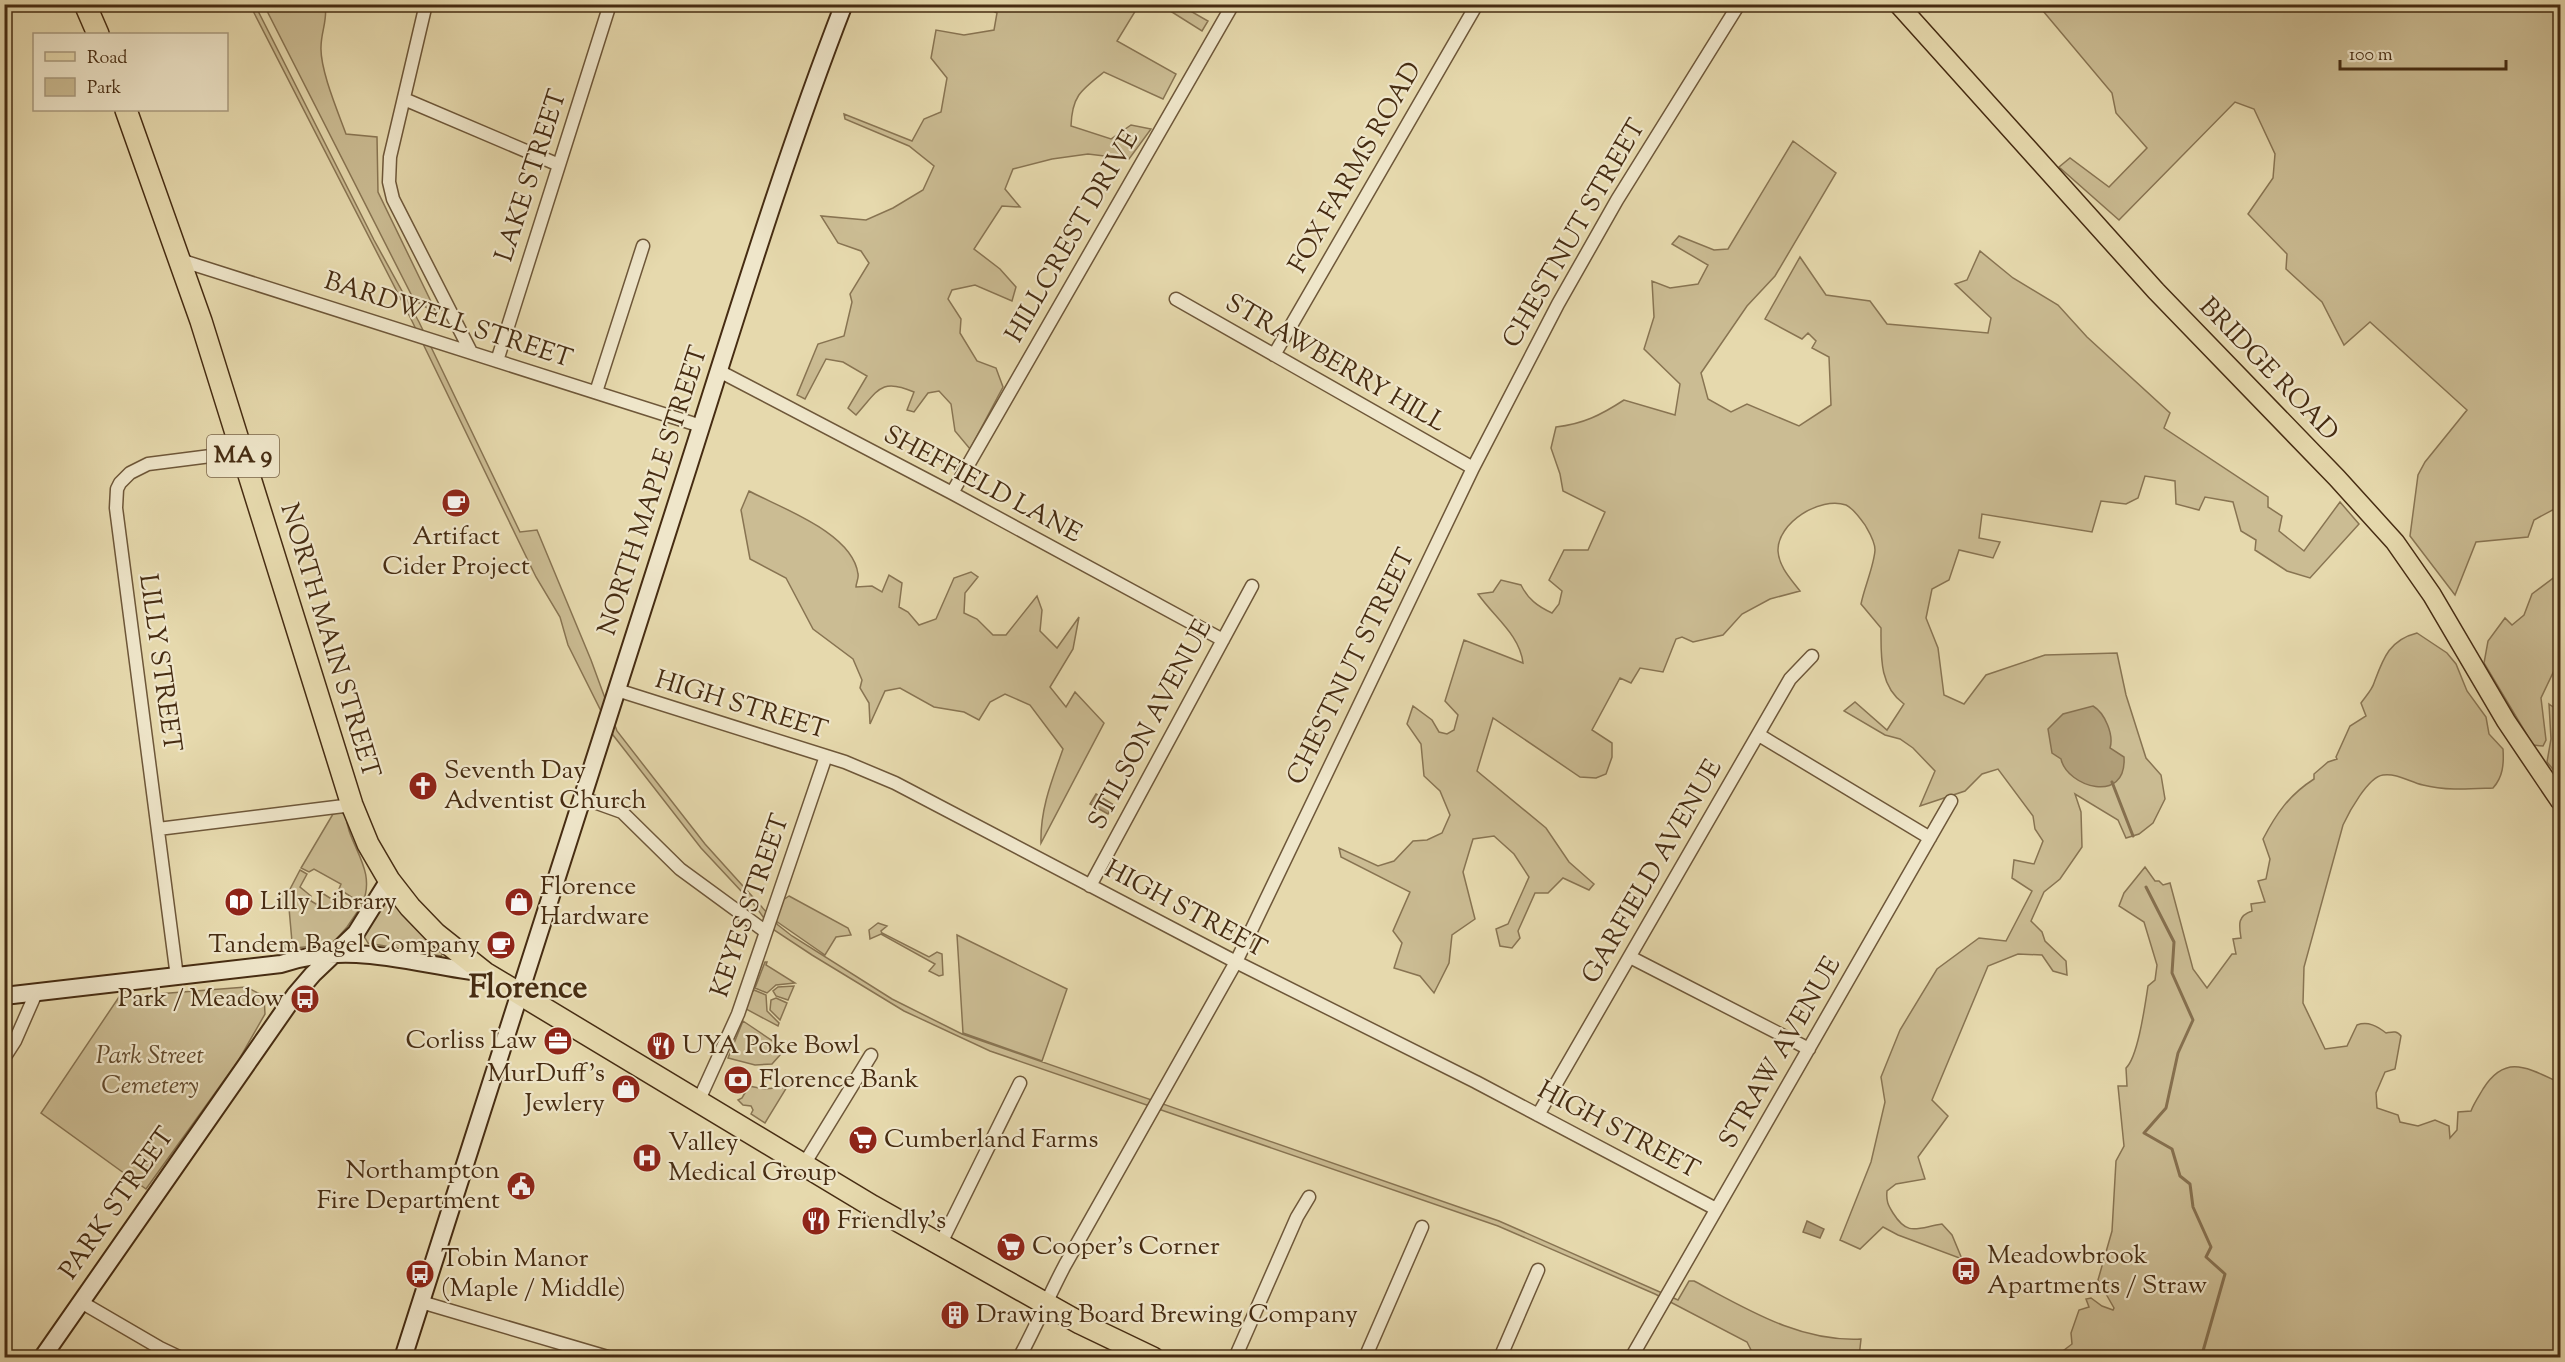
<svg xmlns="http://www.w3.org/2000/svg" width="2565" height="1362" font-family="'Sorts Mill Goudy',serif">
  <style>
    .green { fill: #cbbc93; stroke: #887452; stroke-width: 1.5 }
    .water { fill: #b09e78; stroke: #86704f; stroke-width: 1.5 }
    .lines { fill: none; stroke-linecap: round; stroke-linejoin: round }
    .stream { stroke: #86704f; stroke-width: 3 }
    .street-casing { stroke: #6e5739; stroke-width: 15 }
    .secondary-casing { stroke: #462c12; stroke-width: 20 }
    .primary-casing { stroke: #462c12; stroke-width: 21 }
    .highway-casing { stroke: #462c12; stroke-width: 24 }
    .street { stroke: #efe6ca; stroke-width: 12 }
    .secondary { stroke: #efe6ca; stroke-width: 16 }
    .primary { stroke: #e6d9ad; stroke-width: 18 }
    .highway { stroke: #e6d9ad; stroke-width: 21 }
    .labels { text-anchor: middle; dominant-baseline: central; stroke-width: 4.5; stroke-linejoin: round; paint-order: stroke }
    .shield { fill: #efe6ca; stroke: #796449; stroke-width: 1.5 }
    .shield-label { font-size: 24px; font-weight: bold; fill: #462c12 }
    .street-label { font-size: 26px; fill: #462c12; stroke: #efe6ca }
    .poi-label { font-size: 26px; fill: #462c12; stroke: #efe6ca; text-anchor: start }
    .park-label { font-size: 26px; font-style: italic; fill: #61492c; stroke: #efe6ca }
    .district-label { font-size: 32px; font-weight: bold; fill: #462c12; stroke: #efe6ca }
  </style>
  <rect width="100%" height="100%" fill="#e6d9ad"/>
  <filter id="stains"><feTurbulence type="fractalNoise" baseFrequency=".00333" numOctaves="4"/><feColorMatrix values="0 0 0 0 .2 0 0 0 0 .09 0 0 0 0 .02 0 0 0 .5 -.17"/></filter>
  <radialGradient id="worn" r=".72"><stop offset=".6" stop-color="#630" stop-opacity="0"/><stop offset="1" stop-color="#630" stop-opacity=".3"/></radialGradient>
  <!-- green -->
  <path class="green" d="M250 5H255L374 240 419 322 520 532 537 530 591 660 617 731 705 844 778 925 792 936 892 999 962 1034 1499 1221 1678 1300 1689 1281H1694C1747 1309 1799 1342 1861 1339L1859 1357H1748L1751 1350 1747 1342 1655 1294 1498 1226 990 1051 904 1011 812 955 771 928 756 907 701 848 613 735 568 645 560 617 536 577 411 319Z
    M264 5H325C328 19 321 32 321 47 320 70 338 112 346 134L377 137 378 192 437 314 414 300Z
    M982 5H1139L1117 41 1176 74 1163 99 1104 72C1081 90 1072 96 1071 126L1111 139 1131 125 1151 129 1129 159 1088 154 1052 159 1013 169 1005 189 1020 207 1002 206 974 249 1000 269 1016 287 1012 301 975 285 952 290 948 299 961 319 960 333 977 361 996 368 1003 387 970 449 955 431 951 404 939 391 928 393 914 412 907 410 914 392C880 377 878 391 856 415L848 408 867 376 843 362 826 359 805 399 797 395 818 344 844 336 852 302 850 294 869 263 861 251 838 243 821 216 866 220 893 208 923 190 934 166 909 146 845 119 844 114 912 141 924 119 941 112 947 78 931 58 936 30 964 35 994 30 997 13Z
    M1157 5H1180L1208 21 1202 31 1164 7Z
    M2038 5H2560V506L2534 520 2528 537 2476 542 2455 595 2410 536 2418 475 2425 462 2467 410 2370 322 2344 345 2322 302 2286 269 2287 254 2248 214 2273 178 2275 154 2254 109 2235 102 2119 220 2059 167 2070 158 2109 187 2147 148 2116 113 2112 93Z
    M1793 141 1836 173 1775 276 1747 306 1701 373 1708 399 1731 412 1747 404 1799 426 1831 405 1829 357 1812 348 1816 341 1808 333 1802 339 1765 319 1800 257 1826 295 1870 301 1887 324 1988 333 1991 318 1955 284 1967 280 1980 251 2013 278 2058 305 2087 337 2170 413 2164 428 2268 497V507L2282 516 2279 531 2304 551 2340 502 2359 524 2310 578 2287 571 2255 550 2256 540 2241 531 2233 502 2205 497 2199 510 2176 504 2175 481 2145 476 2138 498 2126 504 2101 501 2092 532 1982 514 1979 538 2000 542 1993 558 1959 550 1949 580 1932 589 1926 618 1938 648 1944 695 1964 704 1986 675 2045 655 2117 653 2126 695 2146 758 2161 775 2165 799 2153 823 2139 834 2126 838 2118 820 2075 794 2081 812 2082 847 2060 879 2044 892 2031 921 2042 932 2045 941 2066 961 2067 975 2053 971 2042 955 2018 954 1988 966 1932 1100 1948 1116 1918 1157 1925 1179 1896 1184 1887 1191C1886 1201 1888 1205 1893 1213 1908 1237 1917 1228 1942 1224L1952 1235 1962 1259 1898 1235 1883 1227 1860 1249 1840 1240 1871 1162 1885 1102 1881 1077 1900 1030 1937 969 1979 938 2006 941 2032 891 2012 878 2014 860 2034 864 2043 841 2035 829 2033 816 1998 769 1982 774 1965 791 1920 806 1935 771 1913 748 1900 739 1885 735 1844 711 1855 702 1887 730 1904 704C1879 686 1881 656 1881 628L1861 604C1864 588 1874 566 1875 550 1875 541 1869 532 1865 525 1860 518 1853 508 1846 505 1820 496 1777 523 1778 551 1779 567 1791 579 1800 591L1770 599 1742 614 1723 635 1693 642 1682 637 1676 639 1663 672 1640 668 1631 683 1620 678 1592 730 1612 743V757L1606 774 1596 778 1580 777 1493 718 1477 771 1546 828 1569 862 1594 884 1589 890 1563 878 1548 893H1535L1518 931 1520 938 1512 948 1500 946 1496 929 1508 924 1529 877 1514 854 1494 836 1473 839 1463 872 1475 919 1452 935 1449 963 1434 993 1420 976 1394 968 1402 943 1393 931 1410 892 1341 857 1339 848 1378 866 1394 861 1413 841 1427 840 1442 833 1450 815 1440 791 1424 776 1421 744 1407 724 1413 706 1432 720 1439 732 1447 734 1454 730 1458 715 1445 701 1464 640 1523 663C1520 635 1494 617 1478 594L1493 592 1501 580 1521 585C1528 599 1537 606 1552 613L1559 604 1562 591 1549 580 1564 550H1588L1605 512 1563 491 1560 474 1551 448 1556 427C1583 424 1601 415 1624 400L1675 415 1680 384 1644 349 1654 317 1652 281 1670 288 1698 284 1708 265 1672 244 1679 236 1714 250 1728 249Z
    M749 491C781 508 853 533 858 574 859 578 856 583 856 587L872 586 882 592 889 575 902 583 899 607 908 612 919 625 936 619 954 578 971 572 978 577 965 593 964 613 977 619 993 635H1006L1037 596 1042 610 1040 631 1057 648 1079 617 1073 649 1050 687 1066 707 1075 692 1104 723 1041 843C1040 809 1052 780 1063 749L1030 705 1005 694 990 702 979 720 964 712 934 707 900 688 885 691 870 724 869 703 860 688 862 680 853 659 813 629 786 578 750 559 741 510Z
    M2560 573V658L2541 698 2546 740 2543 746 2533 745 2484 663 2488 641 2505 618 2512 625 2524 615 2532 594Z
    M2417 633 2447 653 2456 664 2467 691 2486 717 2489 734 2503 749C2504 764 2503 777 2493 788 2470 789 2446 791 2423 785 2410 782 2397 773 2383 775 2368 777 2349 812 2343 825L2304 967 2303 1003 2325 1049 2347 1046 2357 1025C2368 1021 2377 1026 2386 1033 2392 1032 2397 1030 2401 1036L2395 1069 2385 1072 2376 1093 2377 1108 2398 1115 2400 1122 2418 1126 2435 1120 2449 1126 2450 1138 2457 1130 2458 1112 2471 1111C2474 1103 2479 1096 2483 1089 2504 1056 2524 1066 2554 1080L2560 1104V1357H2055L2072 1344 2071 1333 2079 1310 2089 1307 2086 1299 2091 1298 2102 1306 2113 1310 2114 1308 2098 1280 2112 1231 2116 1161 2124 1146 2118 1086H2127L2126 1068C2138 1057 2145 1005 2148 986L2155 980 2157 965 2144 922 2119 906 2124 893 2145 867 2155 881H2159L2163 885 2170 883 2193 969 2207 988 2232 954H2236L2233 939 2241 938C2239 925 2237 916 2252 911L2251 904 2265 902 2258 881 2266 879 2270 859 2263 839C2276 814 2289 795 2314 779V774L2328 762 2337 759 2336 757 2350 726 2366 716 2361 703C2365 697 2372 690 2374 683 2383 659 2389 640 2417 633Z
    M2549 704 2560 712V778L2547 762 2551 739Z
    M340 812 346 815C347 844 378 870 362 904L339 889 341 884 314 869 309 872 301 868 333 814Z
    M300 870 307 874 300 887 311 896V901L316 904 320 901 322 893 333 900 336 896H339L360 908 347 927 332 944 286 949 284 947 285 944 292 942 289 908H281L278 899 281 893 289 891Z
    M789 896 848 928 851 935 836 937 825 955 776 921 783 900Z
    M385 901H392L396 903 443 953 441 956 368 943 364 936Z
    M878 923 887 926 881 931 882 933 929 957 937 952 942 954 943 975 939 976 929 971 935 964 881 934 870 939 869 930Z
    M957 935 1067 989 1042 1061 963 1033Z
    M765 962H767L766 965 795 983 776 985 767 993 755 988Z
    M794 986 788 1000 776 996 773 991 778 987Z
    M246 987 264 996 265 1014 238 1061 146 1189 41 1113 119 997Z
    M754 990 766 995 767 1011 779 1023 778 1026 746 1009 751 993Z
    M776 998 787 1003 780 1020 770 1010 771 1000Z
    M743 1021 777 1044 780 1055 772 1064 755 1065 728 1058Z
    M749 1086 764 1089 787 1087 765 1123 751 1114 753 1110 751 1106 743 1105 738 1100 742 1098Z"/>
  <!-- water -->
  <path class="water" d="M2093 706C2105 713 2114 735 2110 748L2124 757C2127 805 2067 787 2061 759L2052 753 2048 729 2063 714Z
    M1096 794 1114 805 1108 814 1090 804Z
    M1807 1221 1824 1229 1820 1238 1803 1232Z"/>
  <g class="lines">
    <!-- stream -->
    <path class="stream" d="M2112 782 2133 836
      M2146 887 2174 942 2172 973 2193 1020 2178 1053 2166 1108 2144 1133 2172 1149 2180 1176 2190 1184 2193 1207 2211 1247 2206 1257 2225 1274 2201 1358"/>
    <!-- street casing -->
    <g class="street-casing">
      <path id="street" d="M426 4 390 157 389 182 393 199 471 352
        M404 99 559 165
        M180 260 701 426
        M1176 299 1473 468
        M1274 355 1477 4
        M497 361 610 4
        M719 371 952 493 1223 640
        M596 392 643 246
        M952 493 1233 4
        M617 690 845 762 895 783 1236 962 1476 1082 1716 1209
        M1759 735 1930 838
        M583 798 622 812 680 869 766 932
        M158 829 352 805
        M1090 886 1252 586
        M1630 957 1809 1049
        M177 977 116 508 117 489 120 483 130 473 148 464 242 452
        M6 1055 15 1041 36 993
        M698 1102 738 1014 826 756
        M1538 1115 1790 679 1812 656
        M803 1166 871 1055
        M940 1245 1020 1083
        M81 1302 160 1348 181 1358
        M421 1302 611 1358
        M1019 1358C1036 1327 1049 1295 1065 1265L1236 962 1473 468 1558 304 1617 200 1739 4
        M1235 1358 1297 1217 1309 1197
        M1365 1358 1422 1227
        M1500 1358 1538 1270
        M1631 1358 1951 801"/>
    </g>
    <!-- secondary casing -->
    <g class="secondary-casing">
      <path id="secondary" d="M4 996 281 964C352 940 415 965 485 973
        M42 1358 295 995 313 974 356 933 389 880
        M403 1358C497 1072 586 785 678 499 731 334 781 166 844 4"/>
    </g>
    <!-- primary casing -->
    <g class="primary-casing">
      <path id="primary" d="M1898 4 2156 291 2337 478 2395 542 2432 595 2506 721 2560 801"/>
    </g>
    <!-- highway casing -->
    <g class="highway-casing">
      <path id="highway" d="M85 4 98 34
        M126 110 201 321 352 805 368 844 389 880 410 907 436 934 485 973 872 1206 1080 1323 1153 1358"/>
    </g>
    <!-- street -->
    <use href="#street" class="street"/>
    <!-- secondary -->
    <use href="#secondary" class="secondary"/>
    <!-- primary -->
    <use href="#primary" class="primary"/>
    <!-- highway -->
    <use href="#highway" class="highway"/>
  </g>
  <!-- icons -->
  <defs>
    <g id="cafe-disc" transform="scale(1.5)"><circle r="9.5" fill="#8f2418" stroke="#efe6ca"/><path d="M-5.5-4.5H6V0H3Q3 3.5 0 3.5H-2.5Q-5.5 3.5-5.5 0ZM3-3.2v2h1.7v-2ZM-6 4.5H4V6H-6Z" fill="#fff"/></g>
    <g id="church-disc" transform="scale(1.5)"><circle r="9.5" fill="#8f2418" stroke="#efe6ca"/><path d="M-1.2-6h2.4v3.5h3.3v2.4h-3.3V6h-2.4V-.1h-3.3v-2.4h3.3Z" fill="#fff"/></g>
    <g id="library-disc" transform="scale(1.5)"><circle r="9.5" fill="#8f2418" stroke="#efe6ca"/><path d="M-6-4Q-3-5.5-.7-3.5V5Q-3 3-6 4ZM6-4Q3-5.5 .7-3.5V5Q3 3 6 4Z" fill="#fff"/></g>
    <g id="shop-disc" transform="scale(1.5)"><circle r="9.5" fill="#8f2418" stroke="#efe6ca"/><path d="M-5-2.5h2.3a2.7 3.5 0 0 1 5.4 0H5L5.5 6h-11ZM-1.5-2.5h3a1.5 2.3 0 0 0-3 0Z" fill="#fff"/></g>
    <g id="bus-disc" transform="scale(1.5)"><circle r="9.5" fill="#8f2418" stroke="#efe6ca"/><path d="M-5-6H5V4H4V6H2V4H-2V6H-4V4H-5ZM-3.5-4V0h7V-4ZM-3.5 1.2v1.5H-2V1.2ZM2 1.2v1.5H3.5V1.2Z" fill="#fff"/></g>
    <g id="office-disc" transform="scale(1.5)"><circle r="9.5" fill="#8f2418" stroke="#efe6ca"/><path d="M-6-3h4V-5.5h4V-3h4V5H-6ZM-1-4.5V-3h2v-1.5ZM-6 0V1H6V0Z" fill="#fff"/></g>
    <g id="restaurant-disc" transform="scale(1.5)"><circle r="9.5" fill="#8f2418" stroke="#efe6ca"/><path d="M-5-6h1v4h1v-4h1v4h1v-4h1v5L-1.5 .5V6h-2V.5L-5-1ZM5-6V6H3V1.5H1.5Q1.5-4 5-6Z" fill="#fff"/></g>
    <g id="bank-disc" transform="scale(1.5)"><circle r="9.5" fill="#8f2418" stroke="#efe6ca"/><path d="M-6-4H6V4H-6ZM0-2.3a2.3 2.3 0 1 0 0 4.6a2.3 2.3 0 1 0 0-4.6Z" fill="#fff"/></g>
    <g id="supermarket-disc" transform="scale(1.5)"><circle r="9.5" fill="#8f2418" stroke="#efe6ca"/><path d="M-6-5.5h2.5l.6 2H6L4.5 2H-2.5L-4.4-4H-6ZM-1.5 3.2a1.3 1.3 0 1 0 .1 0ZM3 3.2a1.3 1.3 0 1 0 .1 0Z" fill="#fff"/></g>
    <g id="hospital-disc" transform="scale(1.5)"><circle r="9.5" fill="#8f2418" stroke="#efe6ca"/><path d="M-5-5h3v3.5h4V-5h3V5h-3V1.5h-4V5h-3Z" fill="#fff"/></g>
    <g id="civic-disc" transform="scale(1.5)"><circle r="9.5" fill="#8f2418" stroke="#efe6ca"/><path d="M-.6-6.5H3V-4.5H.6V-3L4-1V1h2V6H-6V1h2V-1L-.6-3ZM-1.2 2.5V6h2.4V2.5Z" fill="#fff"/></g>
    <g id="building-disc" transform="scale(1.5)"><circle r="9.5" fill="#8f2418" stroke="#efe6ca"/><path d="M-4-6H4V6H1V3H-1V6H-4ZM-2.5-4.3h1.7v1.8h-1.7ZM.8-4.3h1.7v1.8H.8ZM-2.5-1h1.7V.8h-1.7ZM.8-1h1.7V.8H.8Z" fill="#fff"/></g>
  </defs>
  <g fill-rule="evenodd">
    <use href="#cafe-disc" x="456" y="503"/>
    <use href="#church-disc" x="423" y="786"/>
    <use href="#library-disc" x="239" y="902"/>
    <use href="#shop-disc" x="519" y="902"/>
    <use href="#cafe-disc" x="501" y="945"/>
    <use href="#bus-disc" x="305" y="999"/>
    <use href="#office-disc" x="558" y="1041"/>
    <use href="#restaurant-disc" x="661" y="1046"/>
    <use href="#bank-disc" x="738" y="1080"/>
    <use href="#shop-disc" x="626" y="1089"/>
    <use href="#supermarket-disc" x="863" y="1140"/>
    <use href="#hospital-disc" x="647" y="1158"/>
    <use href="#civic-disc" x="521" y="1186"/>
    <use href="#restaurant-disc" x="816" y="1221"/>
    <use href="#supermarket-disc" x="1011" y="1247"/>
    <use href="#bus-disc" x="1966" y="1271"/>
    <use href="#bus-disc" x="420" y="1274"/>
    <use href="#building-disc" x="955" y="1315"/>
  </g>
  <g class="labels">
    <!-- shield labels -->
    <rect class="shield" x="207" y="435" width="72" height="42" rx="4.5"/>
    <g class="shield-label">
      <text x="243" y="456">MA 9</text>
    </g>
    <!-- street labels -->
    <g class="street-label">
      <text transform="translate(1356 168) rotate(-60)">FOX FARMS ROAD</text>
      <text transform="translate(532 176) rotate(-72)">LAKE STREET</text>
      <text transform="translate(1575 234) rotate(-60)">CHESTNUT STREET</text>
      <text transform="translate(1073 237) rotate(-60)">HILLCREST DRIVE</text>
      <text transform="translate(448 321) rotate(18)">BARDWELL STREET</text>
      <text transform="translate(1335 364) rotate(30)">STRAWBERRY HILL</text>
      <text transform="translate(2268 370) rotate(46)">BRIDGE ROAD</text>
      <text transform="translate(982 485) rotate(28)">SHEFFIELD LANE</text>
      <text transform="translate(654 491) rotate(-72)">NORTH MAPLE STREET</text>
      <text transform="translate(329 641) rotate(73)">NORTH MAIN STREET</text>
      <text transform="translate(159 663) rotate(82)">LILLY STREET</text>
      <text transform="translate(1352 667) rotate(-64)">CHESTNUT STREET</text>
      <text transform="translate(741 706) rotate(17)">HIGH STREET</text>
      <text transform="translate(1151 725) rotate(-62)">STILSON AVENUE</text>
      <text transform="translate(1653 872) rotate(-60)">GARFIELD AVENUE</text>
      <text transform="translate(751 906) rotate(-71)">KEYES STREET</text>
      <text transform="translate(1185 910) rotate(28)">HIGH STREET</text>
      <text transform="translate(1781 1053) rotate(-60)">STRAW AVENUE</text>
      <text transform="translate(1618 1131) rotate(28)">HIGH STREET</text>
      <text transform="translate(118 1204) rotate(-55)">PARK STREET</text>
    </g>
    <!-- poi labels -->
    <g class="poi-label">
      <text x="456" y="537" text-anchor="middle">Artifact<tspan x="456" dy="30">Cider Project</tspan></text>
      <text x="444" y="771">Seventh Day<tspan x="444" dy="30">Adventist Church</tspan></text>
      <text x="540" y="887">Florence<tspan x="540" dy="30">Hardware</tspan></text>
      <text x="260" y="902">Lilly Library</text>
      <text x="480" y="945" text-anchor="end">Tandem Bagel Company</text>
      <text x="284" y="999" text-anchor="end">Park / Meadow</text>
      <text x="537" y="1041" text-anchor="end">Corliss Law</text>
      <text x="682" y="1046">UYA Poke Bowl</text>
      <text x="605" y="1074" text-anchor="end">MurDuff's<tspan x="605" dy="30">Jewlery</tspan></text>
      <text x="759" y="1080">Florence Bank</text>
      <text x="884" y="1140">Cumberland Farms</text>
      <text x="668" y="1143">Valley<tspan x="668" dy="30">Medical Group</tspan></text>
      <text x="500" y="1171" text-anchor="end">Northampton<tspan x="500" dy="30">Fire Department</tspan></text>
      <text x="837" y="1221">Friendly's</text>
      <text x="1032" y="1247">Cooper's Corner</text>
      <text x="1987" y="1256">Meadowbrook<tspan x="1987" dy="30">Apartments / Straw</tspan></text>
      <text x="441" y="1259">Tobin Manor<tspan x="441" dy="30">(Maple / Middle)</tspan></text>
      <text x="976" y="1315">Drawing Board Brewing Company</text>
    </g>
    <!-- park labels -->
    <g class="park-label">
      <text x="150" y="1056">Park Street<tspan x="150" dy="30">Cemetery</tspan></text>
    </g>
    <!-- district labels -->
    <g class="district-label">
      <text x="528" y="989">Florence</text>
    </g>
  </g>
  <!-- margin -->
  <rect width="2565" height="1362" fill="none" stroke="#e6d9ad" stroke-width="24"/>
  <rect x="6" y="6" width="2553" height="1350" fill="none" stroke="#462c12" stroke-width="3"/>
  <rect x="12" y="12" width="2541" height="1338" fill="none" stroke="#462c12" stroke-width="1.5"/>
  <!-- legend -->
  <rect x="33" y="33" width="195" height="78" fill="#efe6ca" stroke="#ab9c80" stroke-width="1.5"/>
  <rect x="45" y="52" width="30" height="9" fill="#e6d9ad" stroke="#ab9c80" stroke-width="1.5"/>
  <text x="87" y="63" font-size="18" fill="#462c12">Road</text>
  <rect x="45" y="78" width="30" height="18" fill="#cbbc93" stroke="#ab9c80" stroke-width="1.5"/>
  <text x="87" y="93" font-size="18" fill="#462c12">Park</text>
  <!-- scale -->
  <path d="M2340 60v9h166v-9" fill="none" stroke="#462c12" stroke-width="3"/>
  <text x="2349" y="60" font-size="18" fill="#462c12" stroke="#efe6ca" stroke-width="4.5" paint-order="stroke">100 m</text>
  <rect width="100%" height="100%" filter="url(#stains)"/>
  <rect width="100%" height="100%" fill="url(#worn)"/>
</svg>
